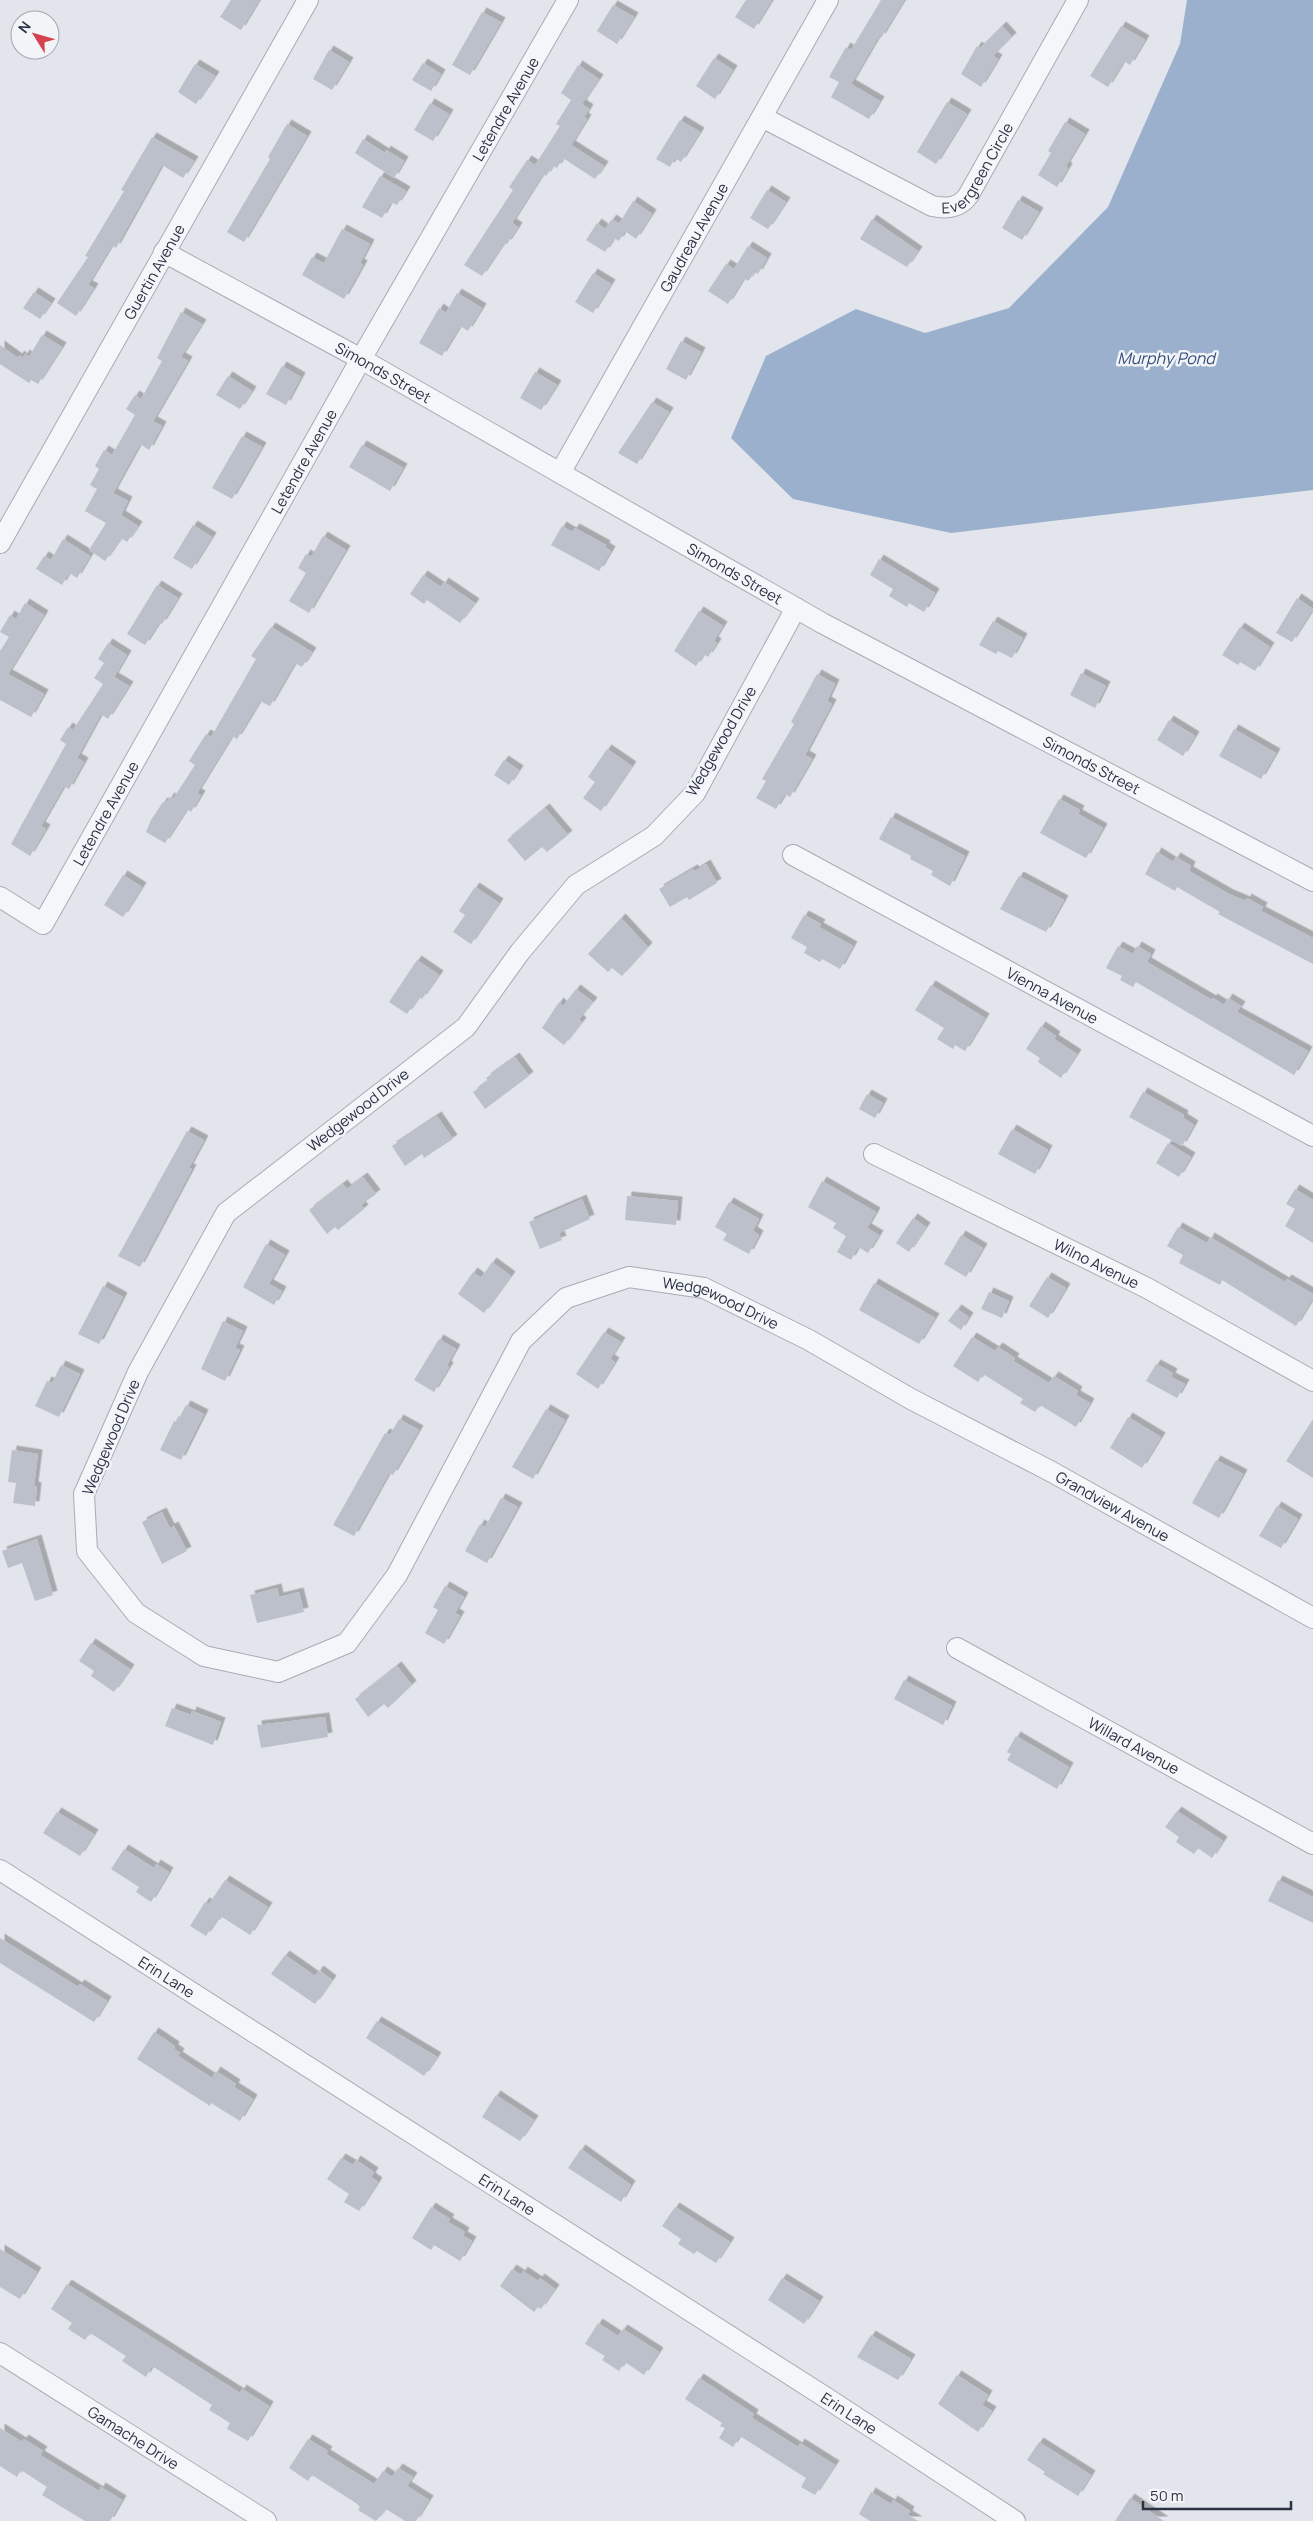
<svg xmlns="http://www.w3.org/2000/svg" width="1313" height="2521" font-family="Manrope,sans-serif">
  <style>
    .water { fill: #9bb0cc }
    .building { fill: #bcc0cb; filter: url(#shadow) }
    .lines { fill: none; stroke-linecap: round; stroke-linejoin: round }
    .minor-casing { stroke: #a7abb6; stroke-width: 22 }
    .minor { stroke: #f5f6f9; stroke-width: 20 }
    .labels { text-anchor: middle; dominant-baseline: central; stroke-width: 5; stroke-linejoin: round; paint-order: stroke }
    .street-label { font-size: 15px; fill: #293144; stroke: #f2f4f8 }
    .water-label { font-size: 16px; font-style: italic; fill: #314c7a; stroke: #f2f4f8 }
  </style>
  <defs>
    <filter id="shadow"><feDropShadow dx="4.5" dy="-4.5" stdDeviation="0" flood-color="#0004"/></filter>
  </defs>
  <rect width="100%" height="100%" fill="#e2e5eb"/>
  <!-- water -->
  <path class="water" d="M1187 0H1313V490L951 533 793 499 731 438 766 356 856 309 925 333 1009 308 1108 207 1180 44Z"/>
  <!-- building -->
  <path class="building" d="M231 0H259L241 30 220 17Z
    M746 0H772L754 29 735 17Z
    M881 0H904L881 38 879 36 851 84 880 101 869 119 831 97 839 82 829 77 846 47 851 50Z
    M613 5 634 17 617 44 597 31Z
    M482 12 501 22 470 75 452 65Z
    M1002 26 1012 37 993 56 998 59 981 87 961 74 977 46 980 48Z
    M1121 26 1145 40 1130 65 1124 61 1108 87 1090 76Z
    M329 50 349 62 332 90 313 79Z
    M714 58 733 70 715 99 696 86Z
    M423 63 441 74 431 91 412 80Z
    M195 64 215 76 196 104 178 92Z
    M578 65 599 79 582 104 589 109 584 117 587 119 571 145 604 166 595 179 563 158 557 168 553 166 546 176 543 174 512 223 518 227 507 244 504 243 482 276 464 265 513 190 509 187 527 160 535 165 560 126 556 124 571 100 561 93Z
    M947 102 967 114 936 164 917 152Z
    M430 103 449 114 433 141 414 130Z
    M680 120 700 132 681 162 675 158 670 167 656 159Z
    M1065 122 1085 134 1066 166 1068 168 1057 187 1038 175 1051 153 1048 151Z
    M287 124 307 136 244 242 227 232 270 159 268 157Z
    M152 137 194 161 183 178 162 165 116 248 112 245 88 285 94 288 76 316 57 303 88 257 85 256 124 191 121 190Z
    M363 139 385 153 386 150 404 161 394 178 355 153Z
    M380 176 406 191 397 205 391 202 382 218 362 207Z
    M767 190 786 202 768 229 750 218Z
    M1018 200 1039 212 1022 240 1002 228Z
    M633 201 652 214 636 239 625 231 619 241 614 238 605 252 586 240 597 223 605 229 612 219 619 224Z
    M872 219 918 251 907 267 860 239Z
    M342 229 370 244 360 263 363 265 344 299 302 275 312 257 324 263Z
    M748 246 767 258 758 274 755 272 748 281 744 278 728 304 708 291 726 264 734 269Z
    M593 273 611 284 593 313 575 302Z
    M34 292 51 303 40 319 23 308Z
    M457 293 482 308 468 331 460 326 442 356 419 343 439 308 446 313Z
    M181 312 202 324 181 357 188 361 153 421 162 426 149 450 140 444 113 493 128 501 121 515 138 526 127 542 121 538 105 561 89 550 106 523 85 511 97 489 90 485 99 469 95 466 104 450 112 455 135 415 126 409 135 395 141 399 162 361 157 358Z
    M42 335 62 347 38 384 31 380 29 383 0 364V345L18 358 20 355 23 358 25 354 29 357Z
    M681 341 701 352 686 380 666 369Z
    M282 366 301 377 286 405 266 394Z
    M535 372 557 385 541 410 520 398Z
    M228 376 252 391 240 409 216 395Z
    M652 402 669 412 637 464 618 453Z
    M242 436 262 447 232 499 212 488Z
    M362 445 403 468 390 491 349 467Z
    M193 525 212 537 192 569 173 558Z
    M562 526 572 532 575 528 606 545 605 547 611 551 599 571 551 545Z
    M323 536 346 550 309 613 289 601 306 573 298 568 306 554 311 557Z
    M63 539 90 556 77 578 69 573 62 585 36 569 44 556 51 560Z
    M879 559 935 593 924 612 909 603 907 607 889 596 893 589 870 575Z
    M423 575 441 587 444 582 475 603 460 623 427 600 424 604 410 594Z
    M157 585 178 598 162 624 159 623 145 645 127 634Z
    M1297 598 1313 609 1292 642 1276 633Z
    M25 603 44 615 8 674 44 694 31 717 0 700V651L9 637 0 632 10 615 16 619Z
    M699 611 723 626 714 641 717 643 708 657 704 654 696 666 674 651Z
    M993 621 1023 638 1012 658 998 651 996 654 979 645Z
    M271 627 312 652 302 667 295 663 270 706 260 701 237 739 232 736 197 793 201 795 191 812 187 809 165 843 146 832 151 820 163 802 166 803 170 797 173 799 195 765 189 761 206 734 211 737 256 659 251 656Z
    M1240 627 1270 647 1255 671 1240 662 1238 665 1222 655Z
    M108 643 127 655 114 677 129 686 108 719 101 714 77 758 84 762 69 789 64 786 41 826 46 829 30 856 11 844 66 744 60 740 68 727 73 730 103 684 94 678 104 663 98 659Z
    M1081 673 1106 686 1095 708 1070 695Z
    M817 674 835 684 827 701 832 704 805 755 812 759 790 797 785 794 776 809 756 798 766 781 762 779 794 724 791 722Z
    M1169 720 1195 736 1183 756 1157 740Z
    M1234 729 1276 753 1261 779 1219 756Z
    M607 749 632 766 601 811 583 798 595 782 588 777Z
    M504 760 519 770 509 785 494 775Z
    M1059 799 1080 810 1078 814 1103 828 1086 858 1040 833Z
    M545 808 568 835 547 852 542 847 525 861 507 840Z
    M891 817 965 856 950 886 931 875 933 871 910 859 911 856 879 839Z
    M1157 852 1173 862 1176 857 1191 866 1189 871 1229 894 1246 901 1247 898 1263 907 1261 911 1313 938V964L1218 914 1220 912 1177 887 1175 891 1145 874Z
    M706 864 717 883 689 900 687 897 670 907 659 889 693 869 695 871Z
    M123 875 142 887 123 917 104 905Z
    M1019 876 1064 900 1046 932 1000 909Z
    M475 887 499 903 471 944 453 932 465 915 459 911Z
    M804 915 821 924 819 927 853 946 840 969 822 959 820 962 804 953 807 947 791 938Z
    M621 918 648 947 622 976 612 968 608 972 588 954Z
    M1118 946 1133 954 1137 946 1151 954 1147 962 1212 1000 1213 998 1224 1005 1228 998 1241 1006 1237 1012 1308 1051 1294 1075 1136 982 1133 987 1120 980 1122 976 1106 968Z
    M417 960 439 975 422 999 419 997 407 1014 389 1002Z
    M931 985 985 1018 965 1051 955 1045 953 1049 937 1039 944 1028 915 1010Z
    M576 989 593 1002 579 1019 582 1022 564 1045 542 1028 559 1002 563 1006Z
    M1041 1026 1056 1036 1054 1039 1077 1054 1061 1078 1038 1062 1040 1058 1026 1049Z
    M515 1057 529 1076 485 1109 473 1092 488 1081 486 1078Z
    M1143 1092 1184 1115 1183 1118 1194 1125 1182 1146 1129 1117Z
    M867 1094 883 1103 875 1118 859 1109Z
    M437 1116 453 1139 424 1158 422 1154 405 1166 392 1146Z
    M1012 1129 1048 1150 1035 1174 998 1154Z
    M187 1131 204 1140 189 1168 192 1169 140 1267 118 1256Z
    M1168 1143 1191 1157 1179 1177 1156 1163Z
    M363 1177 376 1194 361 1205 364 1209 338 1230 335 1227 327 1234 309 1210 343 1184 347 1189Z
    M822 1181 876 1212 867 1228 879 1235 868 1253 858 1247 851 1260 837 1252 846 1236 833 1228 836 1223 808 1207Z
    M1295 1189 1313 1200V1243L1285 1226 1295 1209 1286 1204Z
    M627 1196 678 1201 676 1225 625 1220Z
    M582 1199 590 1219 559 1233 562 1240 540 1249 529 1222Z
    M729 1202 759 1219 753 1231 759 1235 749 1254 723 1240 727 1234 715 1227Z
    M913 1218 926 1227 909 1252 896 1243Z
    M1178 1227 1207 1243 1210 1237 1285 1282 1287 1279 1313 1294V1298L1296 1326 1222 1280 1220 1285 1179 1263 1183 1255 1167 1246Z
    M961 1235 983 1248 966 1277 944 1264Z
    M266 1244 285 1255 269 1284 282 1291 274 1305 243 1287Z
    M492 1262 511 1276 484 1313 458 1294 473 1272 481 1278Z
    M1047 1277 1066 1288 1048 1318 1029 1306Z
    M874 1283 935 1318 919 1344 859 1310Z
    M103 1286 123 1297 99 1344 78 1334Z
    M989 1292 1009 1301 1002 1318 981 1309Z
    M957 1309 969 1317 961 1330 948 1321Z
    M223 1321 243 1331 235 1348 240 1350 225 1381 201 1369Z
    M604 1332 621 1342 610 1359 615 1362 598 1389 576 1374Z
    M972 1337 995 1351 998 1347 1015 1358 1013 1361 1049 1383 1054 1376 1078 1391 1076 1395 1090 1403 1076 1427 1040 1405 1035 1412 1020 1403 1023 1399 983 1374 978 1382 953 1366Z
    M439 1339 456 1349 447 1365 449 1367 434 1392 414 1380Z
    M1156 1364 1173 1373 1171 1377 1185 1384 1177 1398 1146 1381Z
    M61 1365 80 1374 59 1417 35 1406 47 1381 52 1383Z
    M186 1405 204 1414 181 1460 160 1450 174 1421 177 1422Z
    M546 1409 565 1420 533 1479 512 1467Z
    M1128 1417 1161 1437 1142 1468 1110 1448Z
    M399 1419 419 1430 393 1475 389 1473 354 1536 333 1525 385 1433 390 1435Z
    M1313 1419V1478L1286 1461Z
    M12 1450 38 1454 34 1486 37 1487 35 1506 13 1503 16 1483 8 1482Z
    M1216 1460 1243 1474 1219 1518 1192 1503Z
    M501 1498 518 1507 487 1563 465 1551 480 1524 485 1527Z
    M1277 1506 1298 1519 1281 1548 1259 1536Z
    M162 1512 170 1528 174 1526 187 1551 162 1564 142 1522Z
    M37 1539 53 1595 35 1601 22 1563 8 1568 2 1551Z
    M445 1586 464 1597 455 1613 460 1616 444 1644 425 1633 438 1610 433 1607Z
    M277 1588 279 1597 299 1592 304 1612 257 1623 250 1595Z
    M91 1643 130 1669 114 1692 91 1676 94 1671 79 1661Z
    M397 1666 412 1685 388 1708 384 1704 368 1717 355 1699Z
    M904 1680 952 1706 943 1725 894 1699Z
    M172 1708 191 1715 192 1711 221 1722 213 1745 165 1726Z
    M325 1717 328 1737 261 1748 257 1725Z
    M1016 1736 1069 1767 1057 1789 1007 1760 1011 1754 1007 1752Z
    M1177 1811 1223 1841 1212 1858 1198 1848 1194 1854 1176 1842 1179 1837 1165 1827Z
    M57 1812 94 1834 80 1856 43 1833Z
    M124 1849 154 1868 156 1864 169 1872 151 1902 136 1892 139 1887 111 1869Z
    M225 1880 268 1907 250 1935 222 1917 220 1920 218 1918 206 1936 190 1926 205 1902 209 1904Z
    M1278 1880 1313 1897V1923L1268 1901Z
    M0 1938 78 1987 80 1984 107 2001 94 2022 0 1963Z
    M285 1955 315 1976 319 1970 332 1980 315 2004 271 1974Z
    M377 2021 437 2057 424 2076 366 2038Z
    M154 2032 175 2046 174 2049 180 2053 178 2056 212 2078 216 2071 236 2084 234 2087 253 2099 240 2121 211 2103 210 2106 137 2059Z
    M496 2095 534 2120 520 2141 482 2117Z
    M581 2149 631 2185 621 2202 568 2168Z
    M341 2158 353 2165 356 2160 374 2172 371 2177 378 2182 359 2211 344 2202 349 2194 327 2179Z
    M431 2207 450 2219 448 2222 465 2232 463 2236 472 2241 460 2261 434 2245 431 2250 412 2238Z
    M675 2207 730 2242 716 2263 697 2251 694 2254 678 2244 681 2239 662 2226Z
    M0 2249 37 2272 20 2299 0 2287Z
    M512 2269 521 2275 523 2271 538 2281 540 2278 555 2289 541 2309 538 2307 534 2312 500 2286Z
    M782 2278 819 2301 804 2324 768 2300Z
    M67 2284 240 2393 242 2389 269 2406 248 2441 227 2429 230 2423 209 2410 212 2405 152 2366 146 2377 122 2361 126 2356 90 2333 85 2340 68 2329 72 2323 51 2309Z
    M598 2323 618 2336 623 2329 659 2352 644 2375 625 2362 619 2371 602 2360 605 2356 585 2344Z
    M871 2335 911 2359 898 2380 857 2357Z
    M957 2375 988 2395 982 2405 992 2411 978 2432 938 2404Z
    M699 2378 754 2414 752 2418 798 2447 800 2443 835 2465 815 2495 801 2487 806 2478 740 2436 733 2447 719 2438 725 2428 720 2426 722 2423 685 2399Z
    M0 2428 22 2442 24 2439 43 2451 40 2455 99 2491 101 2487 122 2500 110 2521H85L42 2495 47 2487 21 2470 17 2477 0 2466Z
    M308 2439 328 2451 326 2454 374 2484 383 2471 392 2477 398 2468 413 2477 407 2486 429 2500 416 2521H405L386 2509 376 2521 358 2510 360 2507 356 2503 312 2475 308 2481 289 2468Z
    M1039 2442 1091 2475 1078 2496 1043 2474 1045 2472 1027 2460Z
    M871 2492 891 2504 893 2500 910 2511 908 2515 918 2521H870L859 2514Z
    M1130 2498 1164 2521H1115Z"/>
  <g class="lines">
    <!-- minor casing -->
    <g class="minor-casing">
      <g id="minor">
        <path id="s1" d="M762 117 932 206C947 209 959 208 968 196L1078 0"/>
        <path id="s2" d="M164 252 361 359 822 623 1313 881"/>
        <path id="s3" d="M560 473 828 0"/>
        <path id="s4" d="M0 543 308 0"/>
        <path id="s5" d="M796 608 695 793 654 836 576 885 520 952 466 1027 226 1213 138 1372 84 1494 87 1551 136 1613 204 1656 278 1672 347 1643 397 1575 521 1341 566 1298 629 1277 704 1288 809 1340 911 1399 1052 1472 1313 1618"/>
        <path id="s6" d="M793 855 1313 1136"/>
        <path id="s7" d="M0 897 43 924 361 359 568 0"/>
        <path id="s8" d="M874 1154 1147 1288 1313 1381"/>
        <path id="s9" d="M957 1648 1313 1844"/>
        <path id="s10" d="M0 1870 825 2397 1015 2521"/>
        <path id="s11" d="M0 2353 266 2521"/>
      </g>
    </g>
    <!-- minor -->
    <use href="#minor" class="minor"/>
  </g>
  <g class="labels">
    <!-- street labels -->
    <g class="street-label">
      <text stroke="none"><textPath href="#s7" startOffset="988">Letendre Avenue</textPath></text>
      <text stroke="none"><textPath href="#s1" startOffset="258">Evergreen Circle</textPath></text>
      <text stroke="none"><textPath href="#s3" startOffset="271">Gaudreau Avenue</textPath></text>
      <text stroke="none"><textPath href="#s4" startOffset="312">Guertin Avenue</textPath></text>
      <text stroke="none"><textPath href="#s2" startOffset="250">Simonds Street</textPath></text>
      <text stroke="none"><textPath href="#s7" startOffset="582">Letendre Avenue</textPath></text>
      <text stroke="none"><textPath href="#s2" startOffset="655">Simonds Street</textPath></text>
      <text transform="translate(721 741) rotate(-60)">Wedgewood Drive</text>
      <text stroke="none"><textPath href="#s2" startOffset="1060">Simonds Street</textPath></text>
      <text stroke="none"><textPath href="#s7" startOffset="178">Letendre Avenue</textPath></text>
      <text stroke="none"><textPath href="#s6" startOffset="295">Vienna Avenue</textPath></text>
      <text transform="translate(358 1110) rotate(-38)">Wedgewood Drive</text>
      <text stroke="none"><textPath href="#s8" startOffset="248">Wilno Avenue</textPath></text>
      <text stroke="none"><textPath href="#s5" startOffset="2102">Wedgewood Drive</textPath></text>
      <text transform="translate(111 1437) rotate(-67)">Wedgewood Drive</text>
      <text stroke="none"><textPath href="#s5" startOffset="2545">Grandview Avenue</textPath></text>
      <text stroke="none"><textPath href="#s9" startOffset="202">Willard Avenue</textPath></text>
      <text stroke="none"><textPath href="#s10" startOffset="198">Erin Lane</textPath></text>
      <text stroke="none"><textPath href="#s10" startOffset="602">Erin Lane</textPath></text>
      <text stroke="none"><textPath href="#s10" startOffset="1008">Erin Lane</textPath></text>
      <text stroke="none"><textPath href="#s11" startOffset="158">Gamache Drive</textPath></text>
    </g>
    <!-- water labels -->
    <g class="water-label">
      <text x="1166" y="358">Murphy Pond</text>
    </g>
  </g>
  <!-- north arrow -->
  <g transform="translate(35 35) rotate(307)"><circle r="24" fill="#f2f4f8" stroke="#a2a6b0"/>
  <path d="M0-4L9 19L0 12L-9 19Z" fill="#d5424e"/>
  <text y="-8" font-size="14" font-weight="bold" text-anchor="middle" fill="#293144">N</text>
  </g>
  <!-- scale -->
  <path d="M1143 2501v8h148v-8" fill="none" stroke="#293144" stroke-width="2.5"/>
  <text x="1150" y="2501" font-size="15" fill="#293144" stroke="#f2f4f8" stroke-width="4" paint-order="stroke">50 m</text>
</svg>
